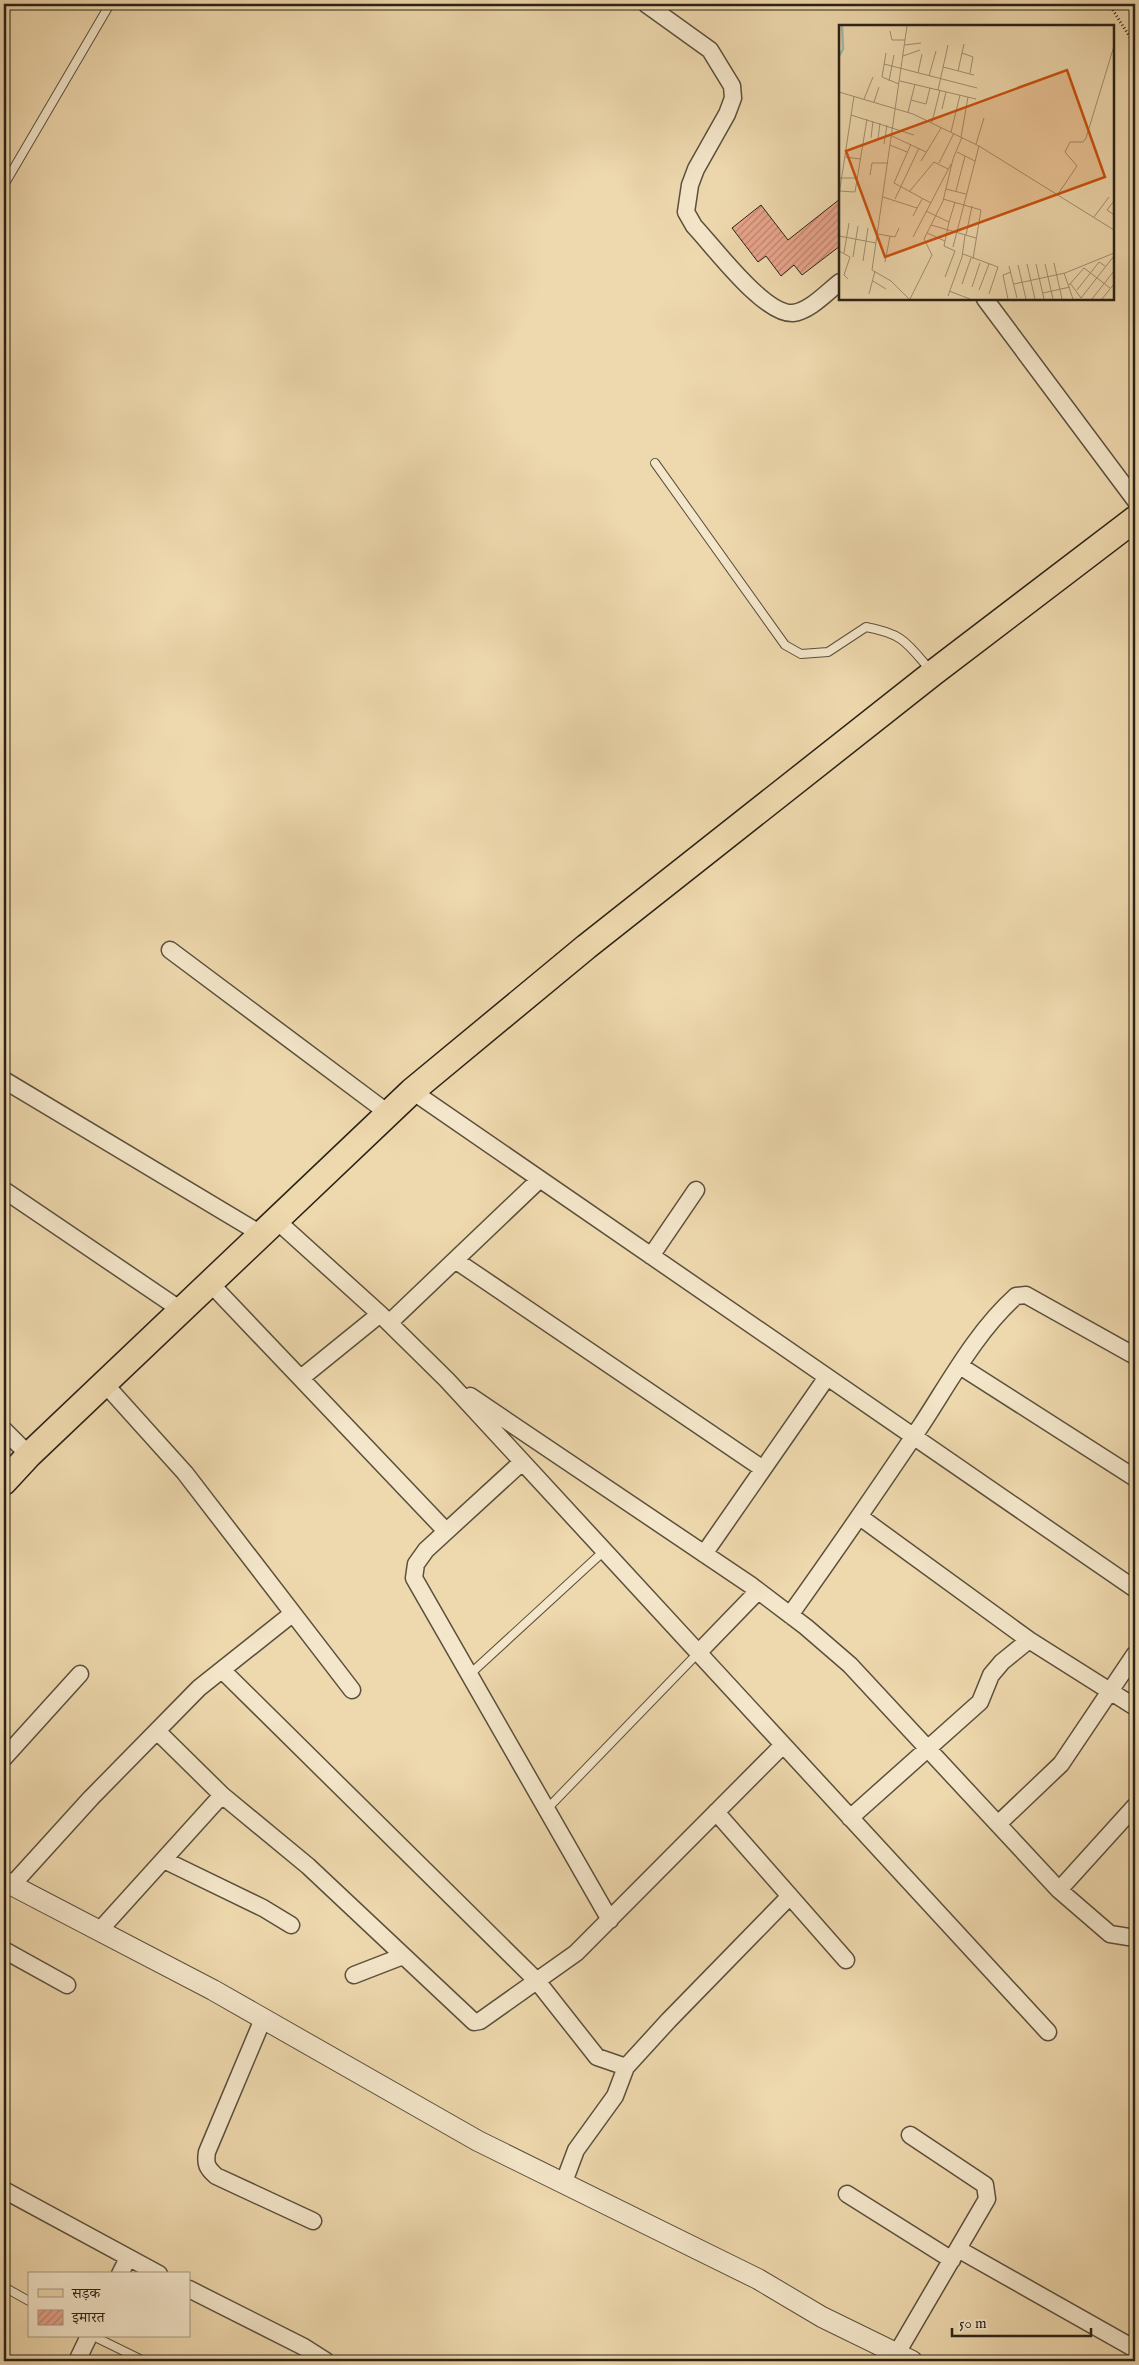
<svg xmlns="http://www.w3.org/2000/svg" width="1139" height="2365" font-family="'IM FELL English','Noto Serif Devanagari',serif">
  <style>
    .building { fill: url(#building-hatch); stroke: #2a2217 }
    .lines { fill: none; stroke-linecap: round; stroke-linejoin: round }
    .service-casing { stroke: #5b503c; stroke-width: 10 }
    .minor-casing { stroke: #5b503c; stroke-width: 19 }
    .tertiary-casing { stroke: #5b503c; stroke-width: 22 }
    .primary-casing { stroke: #2a2217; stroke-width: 28 }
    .path { stroke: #2a2217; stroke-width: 3; stroke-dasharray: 1 2.5; stroke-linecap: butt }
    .service { stroke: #f4e6ca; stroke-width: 8 }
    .minor { stroke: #f4e6ca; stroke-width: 16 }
    .tertiary { stroke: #f4e6ca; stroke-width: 20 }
    .primary { stroke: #eed8ad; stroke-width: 25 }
    .inset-river { fill: none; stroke: #99baa9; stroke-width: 2.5 }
    .inset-road { fill: none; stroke: #a08f71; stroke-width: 1 }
    .view { fill: #cc510e; fill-opacity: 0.15; stroke: #cc510e; stroke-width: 2.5 }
    .inset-edge { fill: none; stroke: #2a2217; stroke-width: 2.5 }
  </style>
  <defs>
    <pattern id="building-hatch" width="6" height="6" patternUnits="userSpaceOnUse" patternTransform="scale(1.25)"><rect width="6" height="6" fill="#e8a48b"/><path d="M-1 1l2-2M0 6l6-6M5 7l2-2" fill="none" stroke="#bc8571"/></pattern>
  </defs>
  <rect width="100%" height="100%" fill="#eed8ad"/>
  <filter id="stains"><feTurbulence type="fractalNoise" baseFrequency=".004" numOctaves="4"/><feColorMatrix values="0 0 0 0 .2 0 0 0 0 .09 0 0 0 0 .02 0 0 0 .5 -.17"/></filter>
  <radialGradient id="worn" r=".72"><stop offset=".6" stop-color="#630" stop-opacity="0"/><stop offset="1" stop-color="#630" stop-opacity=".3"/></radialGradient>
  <!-- building -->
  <path class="building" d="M840 199V246L802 275 794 265 781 276 766 256 758 262 732 228 761 205 788 240Z"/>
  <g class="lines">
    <!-- service casing -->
    <g class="service-casing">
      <path id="service" d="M4 185 110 4
        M655 463 785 645 801 654 828 652 866 627C904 634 907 643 931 671
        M469 1675 604 1551
        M547 1809 698 1653
        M4 2287 29 2301
        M93 2336 144 2361"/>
    </g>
    <!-- minor casing -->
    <g class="minor-casing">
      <path id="minor" d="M646 4 710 50 732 86 733 98 727 114 696 169 690 185 686 212 694 226C714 247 764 315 793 313 810 311 827 292 840 282
        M985 299 1135 500
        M170 950 388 1113
        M4 1080 261 1234
        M412 1091 1135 1589
        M4 1190 181 1310
        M276 1220 380 1314 447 1380 1048 2032
        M651 1256 696 1190
        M455 1260 763 1469
        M210 1283 445 1530
        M389 1323 540 1179
        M960 1366 1135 1478
        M301 1378 380 1314
        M104 1383 185 1473 352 1690
        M470 1396 752 1586 806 1627 850 1665 1059 1890 1110 1934 1135 1938
        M4 1430 29 1455
        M522 1462 426 1550 416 1564 414 1578 610 1920
        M860 1517 1029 1640
        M704 1554 827 1377
        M790 1615C835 1552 879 1488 922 1424 950 1381 977 1331 1016 1296L1026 1295 1135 1356
        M698 1653 758 1591
        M222 1670 537 1981 597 2057 626 2067
        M157 1731 222 1795 308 1866 474 2022 480 2021 576 1953 783 1745
        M4 1758 80 1674
        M716 1812 846 1960
        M850 1818 980 1702 991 1675 1002 1662 1029 1640 1135 1707
        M998 1824 1061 1764 1135 1654
        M164 1860 263 1908 291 1925
        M12 1885 91 1798 199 1688 292 1614
        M1059 1890 1135 1806
        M99 1931 222 1795
        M4 1950 67 1985
        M354 1975 403 1956
        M263 2019 207 2152C205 2164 207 2168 216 2176L313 2221
        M564 2182 576 2150 615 2096 626 2067 669 2020 790 1896
        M4 2190 159 2274
        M847 2194 952 2260
        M958 2249 1135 2349
        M120 2274 128 2258
        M189 2289 304 2347 326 2361
        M897 2353 987 2199 985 2185 910 2135
        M77 2361 89 2336"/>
    </g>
    <!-- tertiary casing -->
    <g class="tertiary-casing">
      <path id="tertiary" d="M4 1881 213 1990 478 2141 758 2279 822 2317 912 2361"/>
    </g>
    <!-- primary casing -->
    <g class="primary-casing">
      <path id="primary" d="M4 1482 29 1455 412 1091 586 947 933 673 1135 519"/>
    </g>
    <!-- path -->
    <path class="path" d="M1109 4 1135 45"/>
    <!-- service -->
    <use href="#service" class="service"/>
    <!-- minor -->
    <use href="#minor" class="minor"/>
    <!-- tertiary -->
    <use href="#tertiary" class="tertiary"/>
    <!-- primary -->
    <use href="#primary" class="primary"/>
  </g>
  <!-- overview -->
  <g transform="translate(839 25)">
    <rect width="275" height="275" fill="#eed8ad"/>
    <path class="inset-river" d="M0 31 4 24 3 1"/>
    <path class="inset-road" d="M68 1 33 245 52 256 70 274M51 6 53 15H66M66 20 82 18M47 28 43 52 60 59M123 28 134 32 131 48M64 31 81 25M45 39 138 63M104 42 135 50M119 46 125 19M79 48 83 29M90 51 97 26M50 56 55 30M61 56 137 74M99 65 109 20M0 67 74 89 140 121 275 205M25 74 34 52M72 75 87 79 91 63M35 77 40 62M103 84 107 67M69 87 76 59M12 90 75 110M93 97 101 65M112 107 121 70M53 111 87 127M122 112 129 72M32 113 34 96M39 114 41 98M45 119 48 100M72 119 55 158 92 178M137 119 145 93M51 120 68 127M118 127 136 136M6 132 22 134M114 134 123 112M82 136 102 103M100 138 115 108M31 150 33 138H49M0 153H19M107 164 127 169M0 166 16 167 28 94M117 166 126 131M70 167 95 137 109 144M219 169 238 141 226 127 231 117H244L247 113 275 21M0 170 15 71M44 172 78 183M56 174 80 123M104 174 142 185 134 234M275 176 268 185 275 190M87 186 110 197 105 221 116 226 106 252M74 191 83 174M255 192 270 172M110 197 116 177M92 200 137 213M88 208 106 216M39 209 56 212 60 203M127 210 133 181M0 211 37 218M74 212 112 139M114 222 140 121M0 226 11 232 5 250 9 254M5 228 10 198M124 229 159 242 150 269M14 232 19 201M24 236 29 203M46 237 51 211M215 238 223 274M188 239 196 274M197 239 205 274M206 239 214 274M179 240 187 274M170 241 178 273M225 248 234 274M34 256 47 264M231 258 242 273M123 259 132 233M175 259 226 248 275 228M230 260 245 243 271 263M133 262 141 238M140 265 150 239M238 265 260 237 266 241M110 266 131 274M204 268 231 262M30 269 36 246M109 271 123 232 126 210M242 273 275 231M71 274 93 230 85 214 104 176 114 134M169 274 164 250 172 247M253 274 275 246M263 274 275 259"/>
    <path class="view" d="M228 45 266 152 46 232 7 126Z"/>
    <rect width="275" height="275" class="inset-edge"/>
  </g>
  <!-- margin -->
  <rect width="1139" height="2365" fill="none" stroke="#eed8ad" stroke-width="20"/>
  <rect x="5" y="5" width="1129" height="2355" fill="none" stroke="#2a2217" stroke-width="2.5"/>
  <rect x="10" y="10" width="1119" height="2345" fill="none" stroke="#2a2217"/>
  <!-- legend -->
  <rect x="28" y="2272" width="162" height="65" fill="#f4e6ca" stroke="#a39882"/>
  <rect x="38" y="2289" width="25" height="8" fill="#eed8ad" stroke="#a39882"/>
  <text x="72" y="2298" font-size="15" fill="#2a2217">सड़क</text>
  <rect x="38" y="2310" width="25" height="15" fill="url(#building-hatch)" stroke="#a39882"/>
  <text x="72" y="2322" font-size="15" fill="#2a2217">इमारत</text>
  <!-- scale -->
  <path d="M952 2328v8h139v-8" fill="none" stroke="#2a2217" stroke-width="2.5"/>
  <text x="959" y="2328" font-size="15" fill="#2a2217" stroke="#f4e6ca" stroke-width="4" paint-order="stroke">50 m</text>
  <rect width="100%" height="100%" filter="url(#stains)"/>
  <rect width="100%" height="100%" fill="url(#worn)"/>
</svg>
